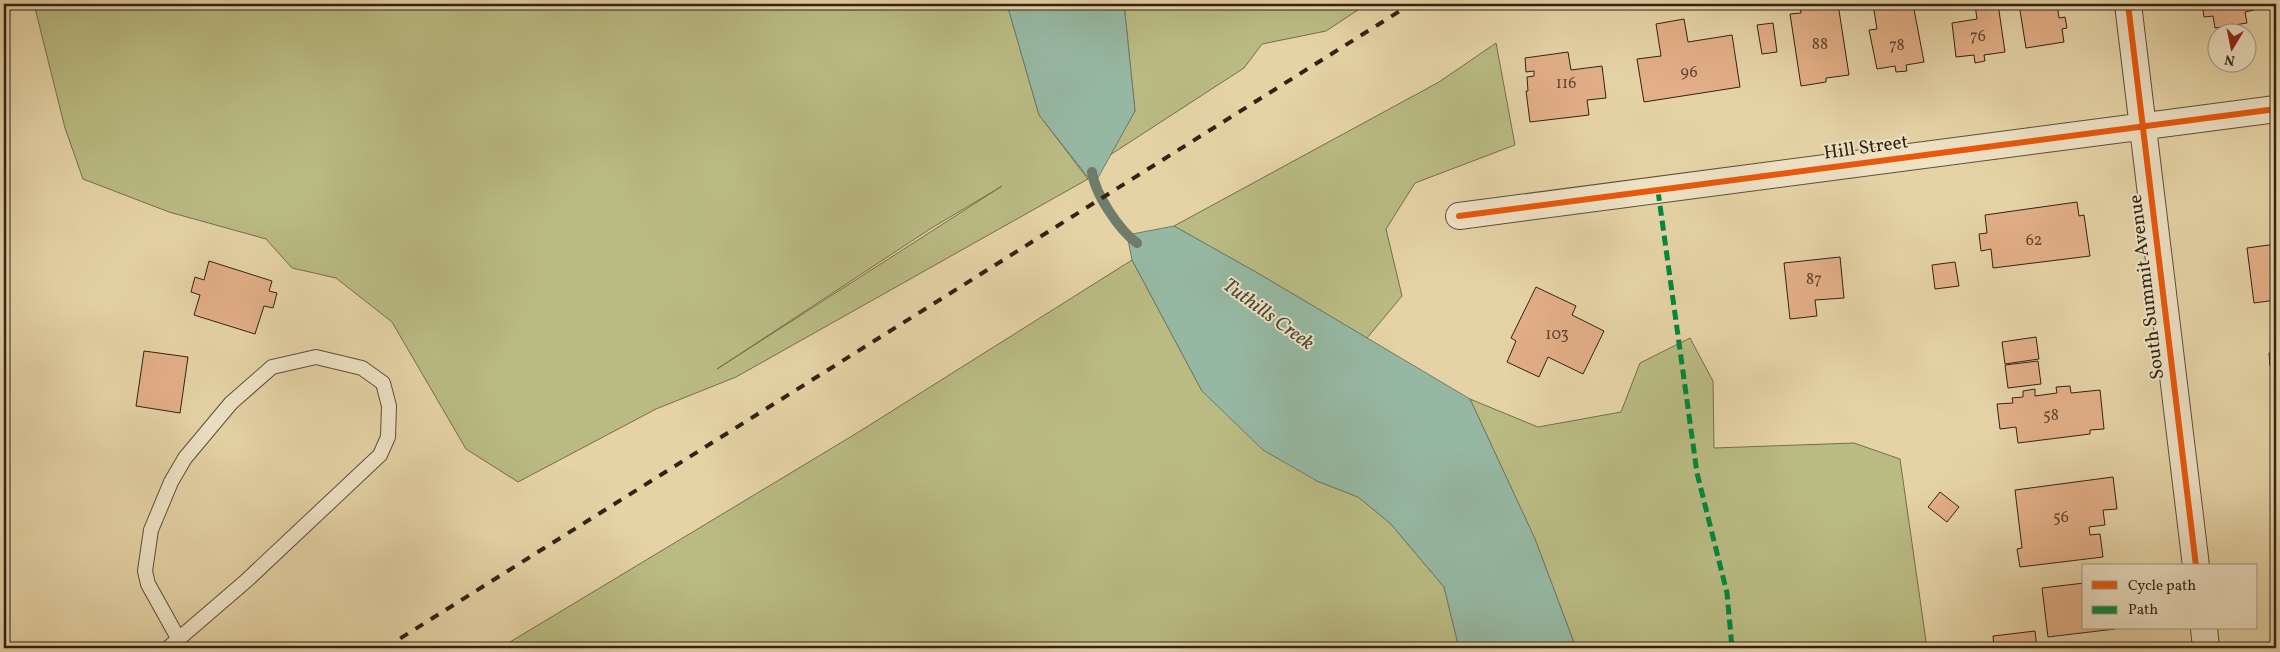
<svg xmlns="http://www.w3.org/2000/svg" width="2280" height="652" font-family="Vollkorn,serif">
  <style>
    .green { fill: #babb83; stroke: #766e4b; fill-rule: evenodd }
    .water { fill: #96b8a3; stroke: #6e7c69 }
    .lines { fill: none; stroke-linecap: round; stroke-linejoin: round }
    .stream { stroke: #6e7c69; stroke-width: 10 }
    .building { fill: #e3af88; stroke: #322213 }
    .lane-casing { stroke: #5f4e38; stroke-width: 16 }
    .street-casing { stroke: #5f4e38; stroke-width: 28 }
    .lane { stroke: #eee2c5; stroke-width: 14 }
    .street { stroke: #eee2c5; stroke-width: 26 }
    .rail { stroke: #322213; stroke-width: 4; stroke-dasharray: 9 9; stroke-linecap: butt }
    .quiet { stroke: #00873e; stroke-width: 5; stroke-dasharray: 10 5; stroke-linecap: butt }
    .cycleway-casing { stroke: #eee2c5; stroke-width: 9 }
    .cycleway { stroke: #e8590c; stroke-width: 6 }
    .labels { text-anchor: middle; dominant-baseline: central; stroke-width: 4; stroke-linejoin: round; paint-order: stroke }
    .number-label { font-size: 16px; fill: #5e4530 }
    .street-label { font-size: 19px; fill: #322213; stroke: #eee2c5 }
    .water-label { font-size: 20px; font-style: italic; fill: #4b4837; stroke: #eee2c5 }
  </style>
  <rect width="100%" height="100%" fill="#e5d3a6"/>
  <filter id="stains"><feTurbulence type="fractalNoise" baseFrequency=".004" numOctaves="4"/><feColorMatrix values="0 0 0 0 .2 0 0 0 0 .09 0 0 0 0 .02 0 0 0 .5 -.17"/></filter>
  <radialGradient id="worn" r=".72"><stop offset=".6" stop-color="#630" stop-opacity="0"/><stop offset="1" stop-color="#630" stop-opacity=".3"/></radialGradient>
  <!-- green -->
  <path class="green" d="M34 4H1007L1039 115 1088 179 736 377 656 409 518 482 466 449 392 322 336 278 292 268 266 239 169 212 83 179 65 128ZM1002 186 717 369 930 229Z
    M1124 4H1367L1326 31 1262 44 1244 68 1110 155 1135 111Z
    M1496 43 1515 145 1415 183 1386 229 1402 296 1367 338 1261 275 1174 226 1439 82Z
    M1132 260 1202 391 1317 481 1358 497 1390 523 1444 587 1459 648H500L857 433Z
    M1690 338 1713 381 1714 448 1854 443 1900 459 1927 648H1576L1535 539 1470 399 1538 427 1621 412 1640 363Z"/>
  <!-- water -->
  <path class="water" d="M1007 4H1124L1135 111 1094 185 1039 115Z
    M1174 226 1261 275 1470 399 1535 539 1576 648H1459L1444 587 1390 523 1358 497 1317 481 1263 450 1202 391 1132 260 1127 235Z"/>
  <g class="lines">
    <!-- stream -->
    <path class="stream" d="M1092 172C1095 194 1119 230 1137 243"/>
  </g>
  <!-- building -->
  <path class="building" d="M1800 4H1838L1849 75 1826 78V82L1801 86 1790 14 1801 13Z
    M1873 4H1913L1924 62 1906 65 1907 71 1896 72 1895 66 1877 69 1869 30 1877 29Z
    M1998 4 2005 52 1984 55 1985 61 1975 63 1974 55 1956 57 1952 23 1977 19 1975 5Z
    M2019 4H2057L2059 18 2065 17 2067 28 2062 29 2064 42 2026 48Z
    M2202 4H2253L2254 10 2245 12 2247 23 2215 28 2213 16 2204 17Z
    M1684 19 1688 42 1732 35 1740 87 1644 102 1637 59 1661 56 1656 24Z
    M1773 23 1777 52 1762 54 1757 25Z
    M1568 52 1571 70 1602 66 1606 98 1587 100 1589 115 1530 122 1526 91H1528L1527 77 1534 76V71L1526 72 1525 58Z
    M2077 202 2079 216 2084 215 2090 256 1993 268 1991 249 1981 251 1979 234 1987 233 1985 215Z
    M2276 244V300L2254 303 2247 248Z
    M1840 257 1844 298 1815 300 1817 316 1790 319 1784 263Z
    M209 261 272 281 269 291 277 293 273 308 264 306 255 334 194 315 200 295 191 292 195 277 204 280Z
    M1955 262 1959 286 1935 289 1932 265Z
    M1536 287 1576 306 1572 315 1604 331 1583 374 1548 357 1539 377 1507 362 1516 341 1511 338Z
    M2272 328H2276V365L2270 366 2269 353 2273 352Z
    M2036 337 2039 359 2005 364 2002 342Z
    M144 351 188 357 180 413 136 406Z
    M2038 361 2041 384 2008 388 2005 365Z
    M2070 386 2071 393 2100 390 2104 429 2090 430V434L2018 443 2016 427 2000 429 1997 404 2013 403 2012 398 2023 397V391L2035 389V396L2057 393 2056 387Z
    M2113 477 2117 509 2103 510 2105 525 2089 527 2090 535 2100 534 2103 557 2020 567 2017 549 2022 548 2015 490Z
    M1940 492 1959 507 1947 522 1928 507Z
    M2084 583V628L2115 629 2048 637 2042 588Z
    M2035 631 2037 648H1994L1993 636Z"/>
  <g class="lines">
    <!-- lane casing -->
    <g class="lane-casing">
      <path id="lane" d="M168 648 246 581 380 455 388 437 389 406 383 383 362 368 316 357 272 367 231 403 185 458 171 482 151 530 145 571 148 584 178 638"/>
    </g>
    <!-- street casing -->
    <g class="street-casing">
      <path id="street" d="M2128 4 2196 566
        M1459 216 2276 109
        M2204 628 2206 648"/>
    </g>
    <!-- lane -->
    <use href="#lane" class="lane"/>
    <!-- street -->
    <use href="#street" class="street"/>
    <!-- rail -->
    <path class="rail" d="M385 648 1411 4"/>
    <!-- quiet -->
    <path class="quiet" d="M1658 191 1697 473 1727 593 1732 648"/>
    <!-- cycleway casing -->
    <g class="cycleway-casing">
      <path id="cycleway" d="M2128 4 2196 566
        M1459 216 2276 109"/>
    </g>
    <!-- cycleway -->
    <use href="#cycleway" class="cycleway"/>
  </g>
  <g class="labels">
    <!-- number labels -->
    <g class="number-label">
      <text x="1978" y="37">76</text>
      <text x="1820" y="45">88</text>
      <text x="1897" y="46">78</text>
      <text x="1689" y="73">96</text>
      <text x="1566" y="84">116</text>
      <text x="2034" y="241">62</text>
      <text x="1814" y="280">87</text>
      <text x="1557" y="335">103</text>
      <text x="2051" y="416">58</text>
      <text x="2061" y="518">56</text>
    </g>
    <!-- street labels -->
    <g class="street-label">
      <text transform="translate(1866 148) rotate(-8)">Hill Street</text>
      <text transform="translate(2147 287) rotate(-97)">South Summit Avenue</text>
    </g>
    <!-- water labels -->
    <g class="water-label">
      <text transform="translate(1268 315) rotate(36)">Tuthills Creek</text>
    </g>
  </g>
  <!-- margin -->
  <rect width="2280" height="652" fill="none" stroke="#e5d3a6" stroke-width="20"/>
  <rect x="5" y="5" width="2270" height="642" fill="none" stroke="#322213" stroke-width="2.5"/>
  <rect x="10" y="10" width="2260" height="632" fill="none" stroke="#322213"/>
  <!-- legend -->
  <rect x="2082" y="564" width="175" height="65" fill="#eee2c5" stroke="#a3957e"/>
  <rect x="2092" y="581" width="25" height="8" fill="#e8590c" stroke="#a3957e"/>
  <text x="2128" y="590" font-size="15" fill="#322213">Cycle path</text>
  <rect x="2092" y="606" width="25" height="8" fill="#00873e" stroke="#a3957e"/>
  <text x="2128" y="614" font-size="15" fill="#322213">Path</text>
  <!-- north arrow -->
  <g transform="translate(2232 48) rotate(190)"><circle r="24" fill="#eee2c5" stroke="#a3957e"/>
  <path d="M0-4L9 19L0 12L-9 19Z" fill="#8f2418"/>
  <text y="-8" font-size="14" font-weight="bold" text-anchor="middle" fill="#322213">N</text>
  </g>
  <rect width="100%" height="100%" filter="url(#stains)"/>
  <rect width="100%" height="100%" fill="url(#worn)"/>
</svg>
